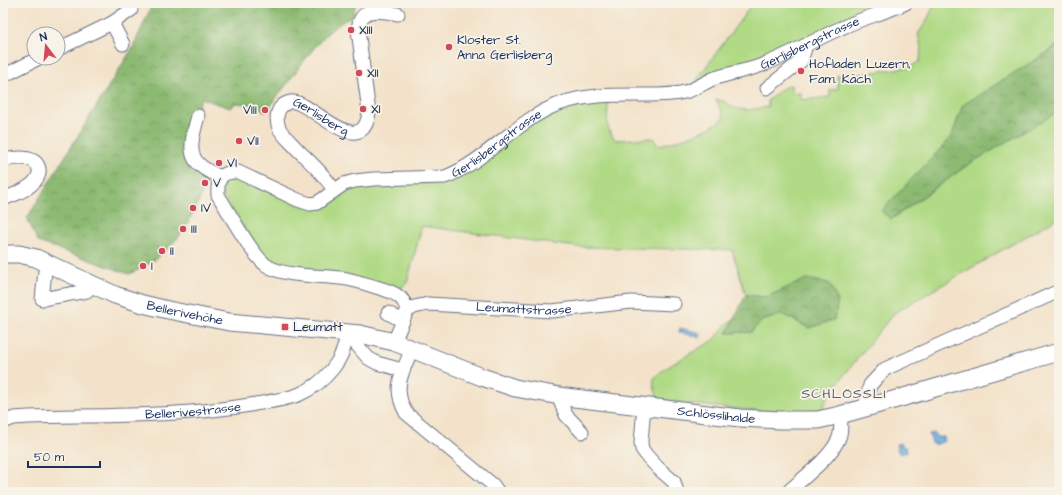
<svg xmlns="http://www.w3.org/2000/svg" width="1062" height="495" font-family="'Architects Daughter',sans-serif">
  <style>
    .green { fill: #b0da85; stroke: #668472 }
    .forest { fill: url(#forest-crowns); stroke: #547468 }
    .water { fill: url(#water-ripples); stroke: #426c9d }
    .lines { fill: none; stroke-linecap: round; stroke-linejoin: round }
    .stream { stroke: #6aa9dc; stroke-width: 3 }
    .minor-casing { stroke: #676e83; stroke-width: 15 }
    .major-casing { stroke: #676e83; stroke-width: 19 }
    .minor { stroke: #fff; stroke-width: 13 }
    .major { stroke: #fff; stroke-width: 17 }
    .poi-dot { fill: #d1495b; stroke: #f7f3e8; stroke-width: 1.5 }
    .labels { text-anchor: middle; dominant-baseline: central; stroke-width: 3.5; stroke-linejoin: round; paint-order: stroke }
    .poi-label { font-size: 13px; fill: #1b2f5e; stroke: #f7f3e8; text-anchor: start }
    .street-label { font-size: 13px; fill: #1b2f5e; stroke: #f7f3e8 }
    .neighbourhood-label { font-size: 14px; letter-spacing: 1px; fill: #615e72; stroke: #f7f3e8 }
  </style>
  <defs>
    <pattern id="forest-crowns" width="20" height="18" patternUnits="userSpaceOnUse"><rect width="20" height="18" fill="#8cba72"/><path d="M2 6a3 3 0 1 1 6 0M12 15a3 3 0 1 1 6 0" fill="none" stroke="#729861"/></pattern>
    <pattern id="water-ripples" width="26" height="14" patternUnits="userSpaceOnUse"><rect width="26" height="14" fill="#6aa9dc"/><path d="M2 4q2-2 4 0t4 0M15 11q2-2 4 0t4 0" fill="none" stroke="#568ab6"/></pattern>
  </defs>
  <rect width="100%" height="100%" fill="#f7f3e8"/>
  <filter id="ink" filterUnits="userSpaceOnUse"><feTurbulence type="fractalNoise" baseFrequency=".025" numOctaves="2"/><feDisplacementMap in="SourceGraphic" scale="8" xChannelSelector="R" yChannelSelector="G"/><feConvolveMatrix kernelMatrix="1 2 1 2 8 2 1 2 1" color-interpolation-filters="sRGB"/></filter>
  <filter id="wash" filterUnits="userSpaceOnUse"><feTurbulence type="fractalNoise" baseFrequency=".012" numOctaves="4" result="noise"/><feDisplacementMap in="SourceGraphic" scale="16" xChannelSelector="R" yChannelSelector="G"/><feGaussianBlur stdDeviation="0.9" result="paint"/><feColorMatrix in="noise" values="0 0 0 0 0 0 0 0 0 0 0 0 0 0 0 0 0 1.4 0 .05"/><feComposite in="paint" operator="in"/></filter>
  <g filter="url(#wash)">
    <rect width="100%" height="100%" fill="#f3e2c9"/>
    <!-- green -->
    <path class="green" d="M753 3H900L799 46 697 84V79Z
      M935 3H1059V43L1048 52 963 105 951 138 882 211 892 219 969 164 1059 111V217L894 313 829 394 822 410C767 416 713 406 658 400 657 394 652 384 654 379 656 372 703 346 711 342 722 335 720 326 734 319L727 333 751 332 762 321 782 314 809 328 807 279 766 297 746 295 732 250 577 247 422 226 407 283 398 290 290 270 264 257 223 197V181L234 176 302 206 349 186 438 182 553 110 608 100C609 114 603 128 616 140L653 138 658 145C672 143 716 129 724 117L716 99 725 102 733 107 739 109 747 110 768 107V100C777 94 781 87 791 85L792 93H801V100L830 97V90L838 89 837 75 847 76 910 67 920 61 921 47 918 34 926 22Z"/>
    <!-- forest -->
    <path class="forest" d="M153 3H356L353 16C328 27 314 48 298 69 287 84 276 98 266 112L256 105 236 103 230 108 201 98C197 113 181 158 189 170L210 176C203 192 196 209 187 224 176 245 150 266 129 274L38 242 27 218 133 47Z
      M1059 43V111L969 164 891 219 881 211 951 138 963 105 1048 52Z
      M807 279 829 283 838 301 834 320 809 328 782 314 762 321 751 332 727 333 746 295 766 297Z"/>
    <!-- water -->
    <path class="water" d="M680 328 701 333 700 338 679 332Z
      M934 433 937 437H944L945 441 935 445 932 443 929 434Z
      M901 443 903 447H906L907 450V452L901 454 898 452 896 444Z"/>
    <g class="lines">
      <!-- stream -->
      <path class="stream" d="M3 288 4 287"/>
    </g>
  </g>
  <g filter="url(#ink)">
    <g class="lines">
      <!-- minor casing -->
      <g class="minor-casing">
        <g id="minor">
          <path d="M112 23 123 44"/>
          <path d="M58 49 112 23 131 10"/>
          <path d="M3 76 39 58"/>
          <path d="M767 88 801 61 806 45"/>
          <path d="M198 116C189 149 185 163 221 177"/>
          <path d="M3 160C14 158 36 154 39 169 40 175 36 181 31 185 23 192 13 195 3 199"/>
          <path id="s1" d="M334 190C324 174 310 162 297 149 291 142 283 136 279 128 277 123 276 115 279 110 281 105 289 101 294 102 313 104 363 162 369 112L358 30C360 5 380 11 398 14"/>
          <path d="M48 262 45 271 42 299 87 291 92 284"/>
          <path id="s2" d="M407 311C405 295 390 291 376 287 366 284 357 281 347 279 324 275 284 278 266 265 251 254 229 212 218 195 217 179 221 171 238 172L298 200 310 204 317 203 344 184 355 181 374 179 445 177C487 161 516 120 559 104 587 94 617 95 646 95 659 95 672 95 685 92 696 89 705 82 715 78 730 73 747 71 762 65 789 55 814 40 841 28 862 18 885 13 906 3"/>
          <path d="M388 313 403 321"/>
          <path d="M346 332 368 358 377 363 402 370"/>
          <path id="s3" d="M394 342 407 311 414 307 428 304 552 311 631 302 674 304"/>
          <path d="M412 349C402 373 392 388 406 413L493 485 498 492"/>
          <path d="M558 396 566 415 582 432"/>
          <path d="M644 406 641 443 642 449 647 456 658 468 674 482 677 492"/>
          <path d="M865 408 870 385 885 369 1059 291"/>
          <path id="s4" d="M3 422 14 418 29 417C103 415 177 417 250 405 265 402 286 400 300 394 323 384 347 359 346 332"/>
          <path d="M788 492C804 477 829 459 838 440 842 432 841 423 840 415"/>
        </g>
      </g>
      <!-- major casing -->
      <g class="major-casing">
        <g id="major">
          <path id="s5" d="M3 254H19L36 258 115 295 143 304 168 310 229 322 360 334 394 342 482 377 515 388 566 397 740 418 780 420H818L840 415 911 395 1059 352"/>
        </g>
      </g>
      <!-- minor -->
      <use href="#minor" class="minor"/>
      <!-- major -->
      <use href="#major" class="major"/>
    </g>
  </g>
  <!-- markers -->
  <g class="poi-dot">
    <circle cx="351" cy="30" r="4"/>
    <circle cx="449" cy="47" r="4"/>
    <circle cx="801" cy="71" r="4"/>
    <circle cx="359" cy="73" r="4"/>
    <circle cx="363" cy="109" r="4"/>
    <circle cx="265" cy="110" r="4"/>
    <circle cx="239" cy="141" r="4"/>
    <circle cx="219" cy="163" r="4"/>
    <circle cx="205" cy="183" r="4"/>
    <circle cx="193" cy="208" r="4"/>
    <circle cx="183" cy="229" r="4"/>
    <circle cx="162" cy="251" r="4"/>
    <circle cx="143" cy="266" r="4"/>
    <rect x="281" y="323" width="8" height="8" rx="2"/>
  </g>
  <g class="labels">
    <!-- poi labels -->
    <g class="poi-label">
      <text x="359" y="30">XIII</text>
      <text x="457" y="40">Kloster St.<tspan x="457" dy="15">Anna Gerlisberg</tspan></text>
      <text x="809" y="64">Hofladen Luzern,<tspan x="809" dy="15">Fam. Käch</tspan></text>
      <text x="367" y="73">XII</text>
      <text x="371" y="109">XI</text>
      <text x="257" y="110" text-anchor="end">VIII</text>
      <text x="247" y="141">VII</text>
      <text x="227" y="163">VI</text>
      <text x="213" y="183">V</text>
      <text x="201" y="208">IV</text>
      <text x="191" y="229">III</text>
      <text x="170" y="251">II</text>
      <text x="151" y="266">I</text>
      <text x="293" y="327">Leumatt</text>
    </g>
    <!-- street labels -->
    <g class="street-label">
      <text stroke="none"><textPath href="#s2" startOffset="895">Gerlisbergstrasse</textPath></text>
      <text stroke="none"><textPath href="#s1" startOffset="150">Gerlisberg</textPath></text>
      <text stroke="none"><textPath href="#s2" startOffset="559">Gerlisbergstrasse</textPath></text>
      <text stroke="none"><textPath href="#s3" startOffset="152">Leumattstrasse</textPath></text>
      <text stroke="none"><textPath href="#s5" startOffset="193">Bellerivehöhe</textPath></text>
      <text stroke="none"><textPath href="#s4" startOffset="191">Bellerivestrasse</textPath></text>
      <text stroke="none"><textPath href="#s5" startOffset="737">Schlösslihalde</textPath></text>
    </g>
    <!-- neighbourhood labels -->
    <g class="neighbourhood-label">
      <text x="844" y="394">SCHLÖSSLI</text>
    </g>
  </g>
  <!-- margin -->
  <rect width="1062" height="495" fill="none" stroke="#f7f3e8" stroke-width="16"/>
  <!-- north arrow -->
  <g transform="translate(46 46) rotate(344)"><circle r="19" fill="#f7f3e8" stroke="#9fa5b1"/>
  <path d="M0-3L7 15L0 10L-7 15Z" fill="#d1495b"/>
  <text y="-6" font-size="11" font-weight="bold" text-anchor="middle" fill="#1b2f5e">N</text>
  </g>
  <!-- scale -->
  <path d="M28 461v6h72v-6" fill="none" stroke="#1b2f5e" stroke-width="2"/>
  <text x="34" y="461" font-size="12" fill="#1b2f5e" stroke="#f7f3e8" stroke-width="3" paint-order="stroke">50 m</text>
</svg>
